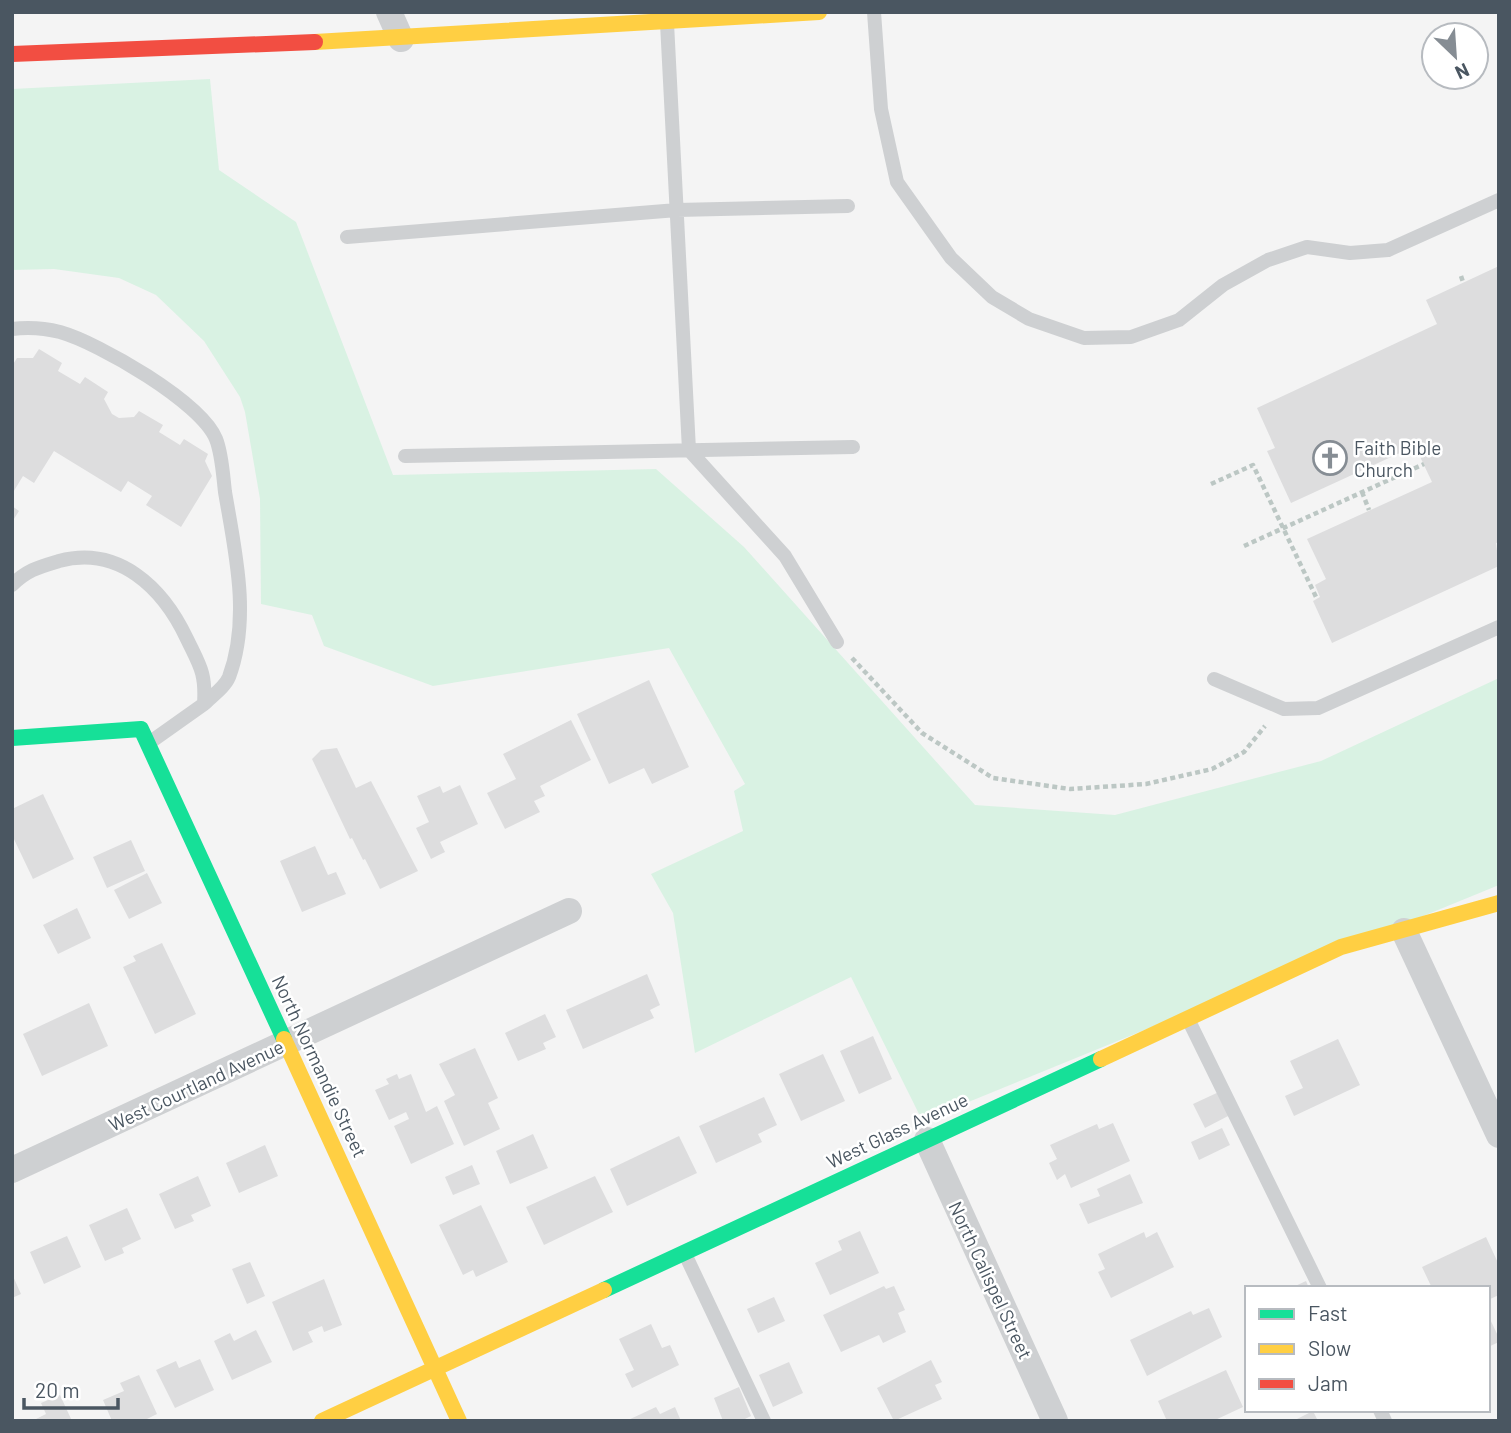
<svg xmlns="http://www.w3.org/2000/svg" width="1511" height="1433" font-family="Barlow,sans-serif">
  <style>
    .grass { fill: #d9f2e3 }
    .building { fill: #ddddde }
    .lines { fill: none; stroke-linecap: round; stroke-linejoin: round }
    .path { stroke: #bcc7c4; stroke-width: 4.5; stroke-dasharray: 5 3.5; stroke-linecap: butt }
    .lane { stroke: #ced0d2; stroke-width: 14 }
    .street { stroke: #ced0d2; stroke-width: 26 }
    .fast { stroke: #16e098; stroke-width: 16 }
    .slow { stroke: #ffcf43; stroke-width: 16 }
    .jam { stroke: #f24e42; stroke-width: 16 }
    .labels { text-anchor: middle; dominant-baseline: central; stroke-width: 5; stroke-linejoin: round; paint-order: stroke }
    .poi-label { font-size: 19px; fill: #4a5661; stroke: #fff; text-anchor: start }
    .street-label { font-size: 19px; fill: #4a5661; stroke: #fff }
  </style>
  <rect width="100%" height="100%" fill="#f4f4f4"/>
  <!-- grass -->
  <path class="grass" d="M210 79 219 170 296 222 393 475 656 469 744 547 975 805 1115 815 1321 761 1499 678V885L944 1112 919 1114 851 977 695 1053 673 913 651 874 743 831 734 791 745 784 669 648 433 686 324 646 312 615 261 604 260 499 245 412 240 397 204 341 156 295 119 278 54 269 12 270V89Z"/>
  <!-- building -->
  <path class="building" d="M1499 266V542L1496 543 1499 566 1332 643 1313 601 1320 597 1315 585 1326 579 1307 539 1432 482 1415 446 1291 503 1267 451 1275 448 1257 408 1437 324 1426 300Z
    M39 349 62 363 58 371 80 384 85 377 108 392 104 399 112 414 119 418 134 417 139 411 163 425 159 432 180 445 184 439 208 454 205 461 212 476 181 527 146 505 152 496 128 481 121 492 54 451 34 483 23 476 12 494V366L17 358H33Z
    M12 506 19 511 12 522Z
    M649 680 689 767 652 784 644 768 609 784 577 714Z
    M571 720 591 760 540 786 545 796 534 801 540 812 505 829 487 793 516 779 503 754Z
    M337 748 356 788 371 781 418 871 380 889 365 859 363 860 352 838 350 839 312 759 321 750Z
    M460 785 478 824 440 842 445 852 431 859 416 828 429 822 417 796 440 786 443 793Z
    M43 794 74 859 33 879 12 835V809Z
    M131 840 145 871 107 888 93 857Z
    M315 846 328 875 336 872 346 894 302 912 280 861Z
    M147 873 162 903 129 919 114 890Z
    M77 908 91 938 58 954 43 925Z
    M162 943 196 1014 155 1034 123 967 136 961 133 956Z
    M647 974 660 1005 650 1010 654 1018 583 1049 566 1010Z
    M89 1003 108 1046 42 1076 23 1034Z
    M545 1014 556 1037 543 1043 546 1049 518 1061 505 1033Z
    M873 1036 892 1079 859 1094 840 1051Z
    M1338 1039 1360 1085 1294 1116 1285 1096 1303 1088 1290 1061Z
    M475 1048 498 1098 488 1103 500 1129 464 1146 444 1101 455 1095 439 1064Z
    M823 1054 845 1101 801 1121 779 1074Z
    M397 1074 399 1079 411 1074 426 1112 437 1106 454 1144 411 1164 394 1126 409 1119 406 1112 389 1120 375 1090 389 1084 386 1079Z
    M1221 1091 1232 1114 1205 1128 1193 1104Z
    M764 1097 777 1125 758 1134 762 1142 716 1163 699 1126Z
    M1113 1123 1130 1161 1071 1188 1065 1174 1057 1180 1049 1163 1057 1159 1050 1145 1097 1124 1099 1129Z
    M1222 1128 1230 1145 1199 1160 1191 1142Z
    M533 1134 548 1168 510 1184 496 1151Z
    M679 1136 697 1173 627 1206 610 1169Z
    M265 1145 278 1176 239 1193 226 1163Z
    M472 1165 480 1184 453 1195 445 1177Z
    M1130 1174 1143 1203 1088 1224 1079 1204 1100 1196 1097 1189Z
    M198 1176 211 1206 191 1215 194 1221 175 1229 159 1194Z
    M595 1176 613 1212 544 1245 526 1207Z
    M481 1205 508 1262 476 1277 473 1270 463 1275 439 1225Z
    M127 1208 141 1239 122 1248 124 1253 105 1261 89 1225Z
    M860 1231 879 1273 830 1295 815 1263 842 1250 838 1241Z
    M1144 1232 1146 1238 1157 1232 1174 1267 1111 1298 1098 1272 1105 1269 1098 1254Z
    M67 1236 81 1267 44 1284 30 1252Z
    M1486 1237 1499 1265V1295L1488 1300V1288H1432L1422 1267Z
    M250 1262 265 1296 247 1304 232 1269Z
    M12 1274 21 1294 12 1298Z
    M324 1279 342 1325 324 1332 322 1326 308 1332 313 1342 293 1351 272 1302Z
    M1306 1281 1309 1288H1291Z
    M884 1286 886 1289 894 1286 905 1310 898 1313 906 1332 883 1343 879 1335 841 1352 823 1315Z
    M774 1297 785 1321 758 1333 747 1309Z
    M1209 1308 1222 1337 1147 1376 1130 1340 1191 1311 1193 1315Z
    M1488 1315 1499 1338V1342L1488 1347Z
    M651 1324 662 1348 670 1345 679 1365 632 1388 625 1374 634 1370 619 1339Z
    M256 1330 272 1362 232 1380 214 1341 230 1333 234 1341Z
    M200 1359 214 1390 175 1408 156 1370 176 1361 179 1368Z
    M931 1360 942 1382 935 1385 942 1399 894 1421 877 1388Z
    M789 1362 803 1393 773 1407 759 1375Z
    M1226 1370 1243 1407 1213 1421H1167L1158 1401Z
    M139 1375 157 1414 143 1421H112L103 1400 124 1391 120 1383Z
    M739 1387 751 1416 741 1421H723L714 1398Z
    M60 1395 72 1421H32L46 1414 41 1403Z
    M656 1407 660 1414 675 1407 681 1421H626Z
    M1313 1411 1318 1421H1293Z"/>
  <g class="lines">
    <!-- path -->
    <path class="path" d="M1461 276 1463 282
      M1211 484 1253 465 1317 599
      M1362 492 1369 510
      M1244 546 1424 464
      M852 658 922 733 993 778 1070 789 1146 784 1212 769 1244 752 1265 726"/>
    <!-- lane -->
    <path class="lane" d="M874 12 881 109 897 182 951 258 992 297 1029 319 1084 338 1131 337 1179 320 1223 285 1268 260 1307 247 1350 253 1388 250 1499 200
      M667 23 689 450 785 556 837 642
      M347 237 677 210 848 206
      M12 329C28 327 44 328 60 332 99 343 201 402 216 439 222 454 223 475 225 492 235 551 251 618 229 677 225 687 212 696 204 704
      M405 456 853 447
      M12 585C27 570 39 567 59 561 119 545 163 588 187 639 200 666 206 673 204 704L149 743
      M1214 679 1284 709 1318 708 1499 627
      M1188 1019 1320 1288
      M685 1254 764 1421
      M1380 1410 1385 1421"/>
    <!-- street -->
    <path class="street" d="M389 12 401 39
      M1404 931 1499 1135
      M927 1140 1055 1421
      M12 1170 569 911"/>
    <!-- fast -->
    <path class="fast" d="M12 738 141 729 284 1039
      M604 1290 1101 1059"/>
    <!-- slow -->
    <path class="slow" d="M315 42 819 12
      M284 1039 459 1421
      M1101 1059 1341 947 1499 903
      M322 1421 604 1290"/>
    <!-- jam -->
    <path class="jam" d="M12 54 315 42"/>
  </g>
  <!-- icons -->
  <defs>
    <g id="church-ring" transform="scale(1.75)"><circle r="9.5" fill="#fff" stroke="#868d94" stroke-width="1.5"/><path d="M-1.2-6h2.4v3.5h3.3v2.4h-3.3V6h-2.4V-.1h-3.3v-2.4h3.3Z" fill="#868d94"/></g>
  </defs>
  <g fill-rule="evenodd">
    <use href="#church-ring" x="1330" y="458"/>
  </g>
  <g class="labels">
    <!-- poi labels -->
    <g class="poi-label">
      <text x="1354" y="447">Faith Bible<tspan x="1354" dy="22">Church</tspan></text>
    </g>
    <!-- street labels -->
    <g class="street-label">
      <text transform="translate(320 1066) rotate(65)">North Normandie Street</text>
      <text transform="translate(196 1085) rotate(-25)">West Courtland Avenue</text>
      <text transform="translate(897 1130) rotate(-25)">West Glass Avenue</text>
      <text transform="translate(991 1280) rotate(65)">North Calispel Street</text>
    </g>
  </g>
  <!-- border -->
  <rect width="1511" height="1433" fill="none" stroke="#4a5661" stroke-width="28"/>
  <!-- legend -->
  <rect x="1245" y="1286" width="245" height="126" fill="#ffffff" stroke="#b7bbc0" stroke-width="2"/>
  <rect x="1259" y="1309" width="35" height="10" fill="#16e098" stroke="#b7bbc0" stroke-width="2"/>
  <text x="1308" y="1321" font-size="21" fill="#4a5661">Fast</text>
  <rect x="1259" y="1344" width="35" height="10" fill="#ffcf43" stroke="#b7bbc0" stroke-width="2"/>
  <text x="1308" y="1356" font-size="21" fill="#4a5661">Slow</text>
  <rect x="1259" y="1379" width="35" height="10" fill="#f24e42" stroke="#b7bbc0" stroke-width="2"/>
  <text x="1308" y="1391" font-size="21" fill="#4a5661">Jam</text>
  <!-- north arrow -->
  <g transform="translate(1455 56) rotate(155)"><circle r="33" fill="#ffffff" stroke="#b7bbc0" stroke-width="2"/>
  <path d="M0-5L12 26L0 18L-12 26Z" fill="#868d94"/>
  <text y="-10" font-size="19" font-weight="bold" text-anchor="middle" fill="#4a5661">N</text>
  </g>
  <!-- scale -->
  <path d="M24 1398v10h94v-10" fill="none" stroke="#4a5661" stroke-width="3.5"/>
  <text x="35" y="1398" font-size="21" fill="#4a5661" stroke="#ffffff" stroke-width="5" paint-order="stroke">20 m</text>
</svg>
